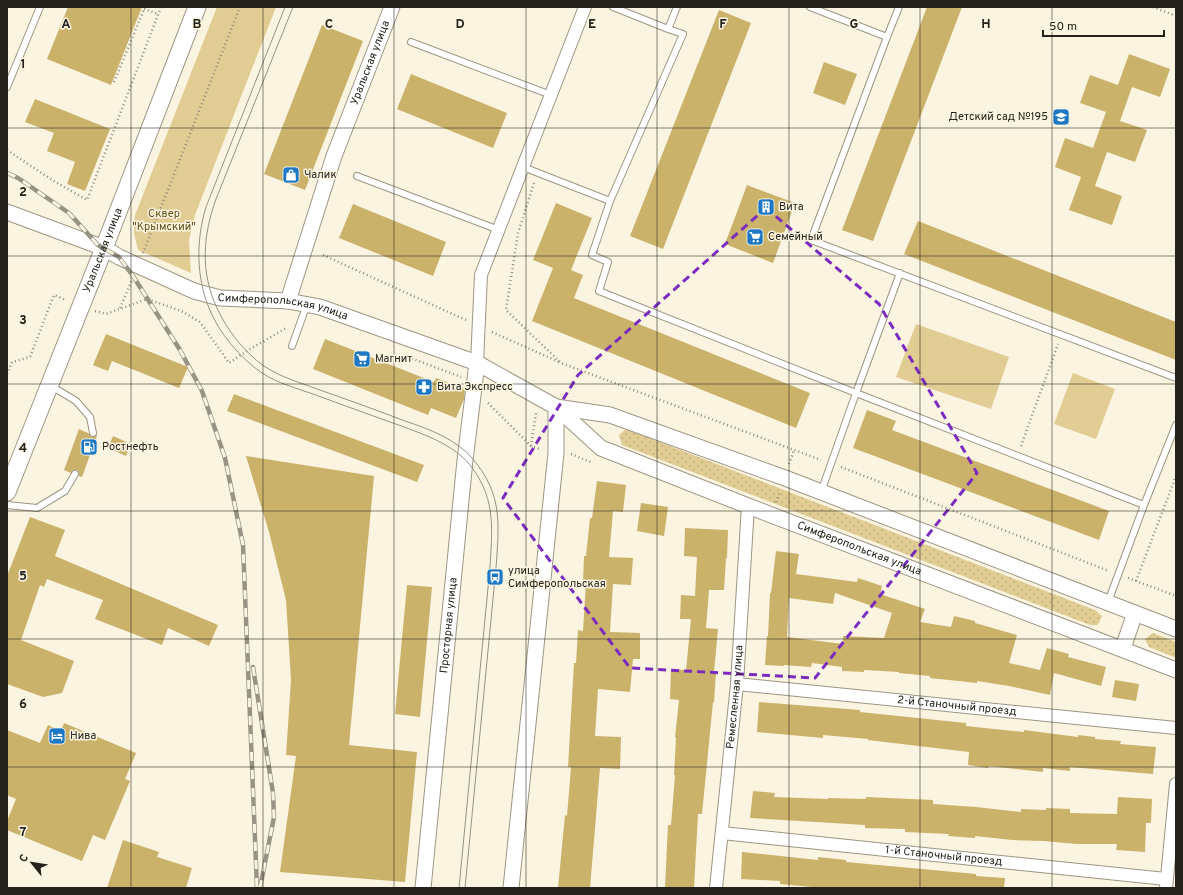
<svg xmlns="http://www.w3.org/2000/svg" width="1183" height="895" font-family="Overpass,sans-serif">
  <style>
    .grass { fill: url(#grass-dots) }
    .park { fill: #e1cd94 }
    .building { fill: #cbb26b; fill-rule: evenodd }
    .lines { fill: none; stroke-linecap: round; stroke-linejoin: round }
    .service-casing { stroke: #9d9684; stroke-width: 8 }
    .minor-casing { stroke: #9d9684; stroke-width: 14 }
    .tertiary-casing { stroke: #9d9684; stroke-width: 17 }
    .secondary-casing { stroke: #9d9684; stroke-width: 19 }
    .path { stroke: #908b7d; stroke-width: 2.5; stroke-dasharray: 1 3; stroke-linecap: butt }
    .service { stroke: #fff; stroke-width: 6 }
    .minor { stroke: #fff; stroke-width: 12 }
    .tertiary { stroke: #fff; stroke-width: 15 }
    .secondary { stroke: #fff; stroke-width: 17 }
    .tram { stroke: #989385; stroke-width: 1 }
    .rail-casing { stroke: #989385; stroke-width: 4.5 }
    .rail { stroke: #fbf4e0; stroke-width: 3; stroke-dasharray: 9; stroke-linecap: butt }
    .marked { fill: none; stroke: #7b2cbf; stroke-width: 3; stroke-dasharray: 8 5; stroke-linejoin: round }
    .grid { fill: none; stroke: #25221b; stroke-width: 1; stroke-opacity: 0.55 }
    .labels { text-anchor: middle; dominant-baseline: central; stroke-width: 3; stroke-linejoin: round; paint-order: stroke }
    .street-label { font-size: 11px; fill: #25221b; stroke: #fbf4e0 }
    .poi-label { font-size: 11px; fill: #25221b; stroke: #fbf4e0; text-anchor: start }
    .park-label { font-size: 11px; fill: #604f17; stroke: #fbf4e0 }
    .grid-label { font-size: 13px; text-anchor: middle; font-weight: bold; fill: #25221b; stroke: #fbf4e0; stroke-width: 3; stroke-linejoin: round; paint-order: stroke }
  </style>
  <defs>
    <pattern id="grass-dots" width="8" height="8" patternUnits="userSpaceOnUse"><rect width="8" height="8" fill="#e1cd94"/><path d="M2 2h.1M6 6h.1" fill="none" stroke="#c1b07f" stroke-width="1.8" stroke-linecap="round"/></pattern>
  </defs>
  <rect width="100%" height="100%" fill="#fbf4e0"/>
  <!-- grass -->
  <path class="grass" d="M626 429 1095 610 1102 616 1098 625H1090L622 445 619 435Z
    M1153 633 1176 642V658L1149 647 1145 639Z"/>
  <!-- park -->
  <path class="park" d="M217 7H276L195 215 189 240 191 273 138 250 134 233 135 215Z
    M916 324 1009 357 991 409 896 377Z
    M1073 373 1115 389 1096 439 1054 424Z"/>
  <!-- building -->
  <path class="building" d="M68 7H142L111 85 47 59Z
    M927 7H962L873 241 842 230Z
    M719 10 751 23 663 249 630 236Z
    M322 25 363 41 305 190 264 174Z
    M1129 54 1170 69 1160 97 1132 87 1120 121 1147 130 1135 162 1107 152 1095 186 1122 196 1112 225 1069 210 1081 177 1055 167 1065 138 1093 148 1106 112 1080 103 1090 75 1118 85Z
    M824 62 857 74 845 105 813 93Z
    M411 74 507 113 493 148 397 109Z
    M35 99 110 129 85 191 67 184 75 162 47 151 54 133 25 122Z
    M747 185 795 203 773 263 725 244Z
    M556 203 592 218 571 270 583 275 574 298 810 393 796 428 532 321 553 268 533 260Z
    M353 204 446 242 433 276 339 238Z
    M918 221 1176 322V360L904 254Z
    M106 334 188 367 179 388 112 361 108 371 93 365Z
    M325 339 434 382 436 378 465 389 464 399 456 418 431 408 428 415 313 369Z
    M234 394 424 465 417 482 227 411Z
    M867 410 896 421 892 430 1109 511 1099 540 853 448Z
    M79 429 88 433 91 437 97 436 82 477 79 476V472L77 470H73L71 473 64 470Z
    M113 436 131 444 126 456 108 448Z
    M246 456 374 476 349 745 417 752 405 882 280 872 296 756 286 755 291 680 286 600 269 532Z
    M597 481 626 485 623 512 613 511 609 557 633 558 631 585 613 584 610 632 640 633V659H633L630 692 598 689 595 736 621 737 620 769 600 768 590 888H558L565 815 567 816 571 767H568L574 663H576L578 630 583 631 586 583H583L584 556H586L590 518H592Z
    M641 503 668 507 664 536 637 531Z
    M30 517 65 530 55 556 218 625 209 646 168 628 162 645 95 619 103 600 47 579 44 587 40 585 21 640 74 661 62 693 43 697 7 684V576Z
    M685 528 728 530 727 558H726L724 590H709L706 628 718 629 714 672H716L714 702H713L702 814H698L694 888H665L668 825H671L675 775H674L676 738 675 737 679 700 670 699 671 669 686 670 691 619H680L681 595 695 596 697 557 684 556Z
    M776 551 799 554 796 574 857 582 858 578 882 586 880 594 925 609 920 622 951 627 954 616 975 621V623L1017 635 1009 663 1040 670 1047 648 1069 654 1068 657 1106 667 1101 686 1054 673 1050 695 1009 686 977 681V683L930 678V676L899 673V672L864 670V672L842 671V667L812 663 811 667 784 665V666L765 665 767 636H768L770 593H771ZM835 593 892 613 884 638 843 636V644L787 637 789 598 833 604Z
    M407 585 432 587 420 717 395 714Z
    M1115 680 1139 684 1136 701 1112 697Z
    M759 702 860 710V712L966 723V726L1024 732V730L1078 737V735L1095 737V739L1121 741 1120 744 1156 747 1153 774 1070 767V771L1043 768V772L989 766 988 768 968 765 969 752 868 740V739L823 735V738L757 732Z
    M64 723 136 753 125 779 130 781 105 840 93 835 82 861 7 830V821L16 799 7 795V730L40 743 48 725 61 731Z
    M753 791 775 793 774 797 828 799V798L866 799V797L933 800V804L976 807 1021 812V809L1046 810V808L1070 809V813L1117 814 1118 797 1152 799 1151 823H1146L1145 852 1116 850 1117 844H1077L1044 841 1012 840 975 836V838L948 836 949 834 905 832V829L865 828V825L750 818Z
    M123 840 159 852 157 857 192 868 186 888H107Z
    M742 852 818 860V857L846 860V862L976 874V876L1005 878 1004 888H822L780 884V881L741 879Z"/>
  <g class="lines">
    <!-- service casing -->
    <g class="service-casing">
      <path id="service" d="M613 7 668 29 677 7
        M810 7 887 37 899 7
        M887 37 811 240 1176 378
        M411 42 551 95
        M7 87 40 7
        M523 167 610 201 592 255 608 262 599 291 856 393 821 492
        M357 176 499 230
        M610 201 683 34 668 29
        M900 273 856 393 1144 505
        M292 346 307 304
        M51 386 76 401 90 417 93 433
        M7 505 37 508 65 491 75 474
        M1108 602 1144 505 1176 425"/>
    </g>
    <!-- minor casing -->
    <g class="minor-casing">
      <g id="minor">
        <path d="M477 363 481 275 585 7"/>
        <path id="s1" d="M737 684 1176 728"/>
        <path id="s2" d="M722 833 1166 879"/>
        <path id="s3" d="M716 888 737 684 748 506"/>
        <path d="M1166 888 1176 784"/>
      </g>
    </g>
    <!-- tertiary casing -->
    <g class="tertiary-casing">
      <g id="tertiary">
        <path id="s4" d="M7 212 104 248 119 257 194 291 220 298 288 301 320 307 477 363 556 407 601 448 748 506 1176 670"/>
        <path id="s5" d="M288 301 334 156 392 7"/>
        <path d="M556 407 610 415 785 478 1176 629"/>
        <path d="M1123 648 1135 613"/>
        <path id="s6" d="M423 888 465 460 477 363"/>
        <path d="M511 888 556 453V407"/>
      </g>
    </g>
    <!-- secondary casing -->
    <g class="secondary-casing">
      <g id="secondary">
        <path id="s7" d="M7 492 104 248 197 7"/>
      </g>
    </g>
    <!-- path -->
    <path class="path" d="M1153 7 1176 16
      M144 9 158 14
      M114 82 145 7
      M7 150 52 180 87 200 161 7
      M534 183 518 233 506 310 561 363 821 460
      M143 253 240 7
      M323 255 466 320
      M120 308 132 280
      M95 311 106 314 147 299 181 311 200 322 229 363 247 351 286 328
      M492 332 559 362
      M408 357 461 377
      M7 374 12 362 30 357 54 295 66 300
      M488 403 531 446 540 449
      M531 446 536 413
      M1021 446 1058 344
      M571 454 593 463
      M789 464 794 450
      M841 467 1109 571
      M776 502 780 492
      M1128 578 1176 596
      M1136 581 1176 476"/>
    <!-- service -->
    <use href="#service" class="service"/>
    <!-- minor -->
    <use href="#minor" class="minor"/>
    <!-- tertiary -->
    <use href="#tertiary" class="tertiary"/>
    <!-- secondary -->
    <use href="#secondary" class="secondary"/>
    <!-- tram -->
    <path class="tram" d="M285 7 206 207C196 240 196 276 209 308 219 333 240 358 262 373 277 383 296 388 313 394 343 405 373 416 404 427 428 436 457 446 473 469 496 501 492 530 490 567L459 888
      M293 7 216 199C203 235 200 272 217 308 227 330 244 352 264 366 280 377 299 382 317 389 346 399 376 410 405 421 429 429 456 439 473 459 503 495 499 524 496 568L465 888"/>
    <!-- rail casing -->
    <g class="rail-casing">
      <path id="rail" d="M7 173 18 178 69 213 98 245 119 257 133 276 180 350 202 391 225 458 243 545 257 888
        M253 667 273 793 274 817 260 888"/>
    </g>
    <!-- rail -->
    <use href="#rail" class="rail"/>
  </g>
  <!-- marked area -->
  <path class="marked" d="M766 208 879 304 977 473 815 678 630 668 503 498 578 375Z"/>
  <!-- grid -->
  <path class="grid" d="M131 7V888M263 7V888M394 7V888M526 7V888M657 7V888M789 7V888M920 7V888M1052 7V888M7 128H1176M7 256H1176M7 384H1176M7 511H1176M7 639H1176M7 767H1176"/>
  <!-- icons -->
  <defs>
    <g id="school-square" transform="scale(0.9)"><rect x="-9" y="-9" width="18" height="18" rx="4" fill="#1c77c4" stroke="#fbf4e0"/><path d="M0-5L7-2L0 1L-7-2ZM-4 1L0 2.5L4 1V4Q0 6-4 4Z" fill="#fff"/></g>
    <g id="shop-square" transform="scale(0.9)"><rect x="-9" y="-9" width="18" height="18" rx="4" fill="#1c77c4" stroke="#fbf4e0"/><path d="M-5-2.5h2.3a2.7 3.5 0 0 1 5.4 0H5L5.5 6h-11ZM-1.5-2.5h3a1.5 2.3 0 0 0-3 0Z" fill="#fff"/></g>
    <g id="building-square" transform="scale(0.9)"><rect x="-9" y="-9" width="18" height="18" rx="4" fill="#1c77c4" stroke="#fbf4e0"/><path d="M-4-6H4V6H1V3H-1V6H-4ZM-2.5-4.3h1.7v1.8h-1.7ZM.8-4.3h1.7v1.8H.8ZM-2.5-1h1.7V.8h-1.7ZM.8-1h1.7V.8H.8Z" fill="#fff"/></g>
    <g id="supermarket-square" transform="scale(0.9)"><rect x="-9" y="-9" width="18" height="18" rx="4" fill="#1c77c4" stroke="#fbf4e0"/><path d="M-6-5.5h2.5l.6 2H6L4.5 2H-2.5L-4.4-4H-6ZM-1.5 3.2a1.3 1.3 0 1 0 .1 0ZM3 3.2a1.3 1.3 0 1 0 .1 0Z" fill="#fff"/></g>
    <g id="pharmacy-square" transform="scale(0.9)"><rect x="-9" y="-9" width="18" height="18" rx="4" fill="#1c77c4" stroke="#fbf4e0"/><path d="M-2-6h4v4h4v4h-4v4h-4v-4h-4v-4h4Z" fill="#fff"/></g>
    <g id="fuel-square" transform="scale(0.9)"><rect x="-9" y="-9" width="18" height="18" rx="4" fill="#1c77c4" stroke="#fbf4e0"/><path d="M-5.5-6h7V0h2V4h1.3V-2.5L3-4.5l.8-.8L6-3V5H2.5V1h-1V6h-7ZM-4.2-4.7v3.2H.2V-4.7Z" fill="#fff"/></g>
    <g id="bus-square" transform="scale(0.9)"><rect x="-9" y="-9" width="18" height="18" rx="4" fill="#1c77c4" stroke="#fbf4e0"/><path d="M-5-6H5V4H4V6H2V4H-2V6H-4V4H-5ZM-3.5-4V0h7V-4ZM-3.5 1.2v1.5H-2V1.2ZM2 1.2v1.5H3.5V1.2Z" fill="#fff"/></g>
    <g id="hotel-square" transform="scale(0.9)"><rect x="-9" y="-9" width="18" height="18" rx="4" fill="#1c77c4" stroke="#fbf4e0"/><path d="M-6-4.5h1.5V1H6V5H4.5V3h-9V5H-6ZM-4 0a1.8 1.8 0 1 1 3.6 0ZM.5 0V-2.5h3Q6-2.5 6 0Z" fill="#fff"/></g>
  </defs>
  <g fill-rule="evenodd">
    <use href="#school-square" x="1061" y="117"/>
    <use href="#shop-square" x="291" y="175"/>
    <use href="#building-square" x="766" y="207"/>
    <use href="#supermarket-square" x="755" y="237"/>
    <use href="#supermarket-square" x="362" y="359"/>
    <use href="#pharmacy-square" x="424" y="387"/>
    <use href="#fuel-square" x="89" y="447"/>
    <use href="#bus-square" x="495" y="577"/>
    <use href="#hotel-square" x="57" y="736"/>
  </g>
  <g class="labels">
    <!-- street labels -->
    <g class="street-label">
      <text stroke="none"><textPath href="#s5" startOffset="252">Уральская улица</textPath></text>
      <text stroke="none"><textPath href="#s7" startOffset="260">Уральская улица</textPath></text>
      <text stroke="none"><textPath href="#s4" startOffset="294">Симферопольская улица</textPath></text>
      <text stroke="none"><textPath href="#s4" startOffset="926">Симферопольская улица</textPath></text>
      <text stroke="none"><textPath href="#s6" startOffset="264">Просторная улица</textPath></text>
      <text stroke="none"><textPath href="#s3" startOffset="192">Ремесленная улица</textPath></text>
      <text stroke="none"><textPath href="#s1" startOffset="221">2-й Станочный проезд</textPath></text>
      <text stroke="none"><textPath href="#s2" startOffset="223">1-й Станочный проезд</textPath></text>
    </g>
    <!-- poi labels -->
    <g class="poi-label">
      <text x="1048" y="117" text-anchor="end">Детский сад №195</text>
      <text x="304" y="175">Чалик</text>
      <text x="779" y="207">Вита</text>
      <text x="768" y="237">Семейный</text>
      <text x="375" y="359">Магнит</text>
      <text x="437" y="387">Вита Экспресс</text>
      <text x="102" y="447">Ростнефть</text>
      <text x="508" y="571">улица<tspan x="508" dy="13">Симферопольская</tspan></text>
      <text x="70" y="736">Нива</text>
    </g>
    <!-- park labels -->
    <g class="park-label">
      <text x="164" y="214">Сквер<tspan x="164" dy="13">"Крымский"</tspan></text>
    </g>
  </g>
  <g class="grid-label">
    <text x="66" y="28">A</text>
    <text x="197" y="28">B</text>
    <text x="329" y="28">C</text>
    <text x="460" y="28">D</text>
    <text x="592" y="28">E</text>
    <text x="723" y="28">F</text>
    <text x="854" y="28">G</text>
    <text x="986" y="28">H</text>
    <text x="23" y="68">1</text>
    <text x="23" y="196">2</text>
    <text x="23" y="324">3</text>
    <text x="23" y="452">4</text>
    <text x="23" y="580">5</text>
    <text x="23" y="708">6</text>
    <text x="23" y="836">7</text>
  </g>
  <!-- border -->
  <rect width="1183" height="895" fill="none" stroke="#25221b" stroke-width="16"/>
  <!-- north arrow -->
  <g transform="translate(32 863) rotate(300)" stroke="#fbf4e0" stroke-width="3" paint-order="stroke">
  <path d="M0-3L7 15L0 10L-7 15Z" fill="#25221b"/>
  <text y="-6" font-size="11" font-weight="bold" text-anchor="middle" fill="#25221b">С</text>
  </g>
  <!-- scale -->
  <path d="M1043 30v6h121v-6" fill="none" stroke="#25221b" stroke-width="2"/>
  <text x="1049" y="30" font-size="12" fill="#25221b" stroke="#fbf4e0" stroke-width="3" paint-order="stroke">50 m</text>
</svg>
